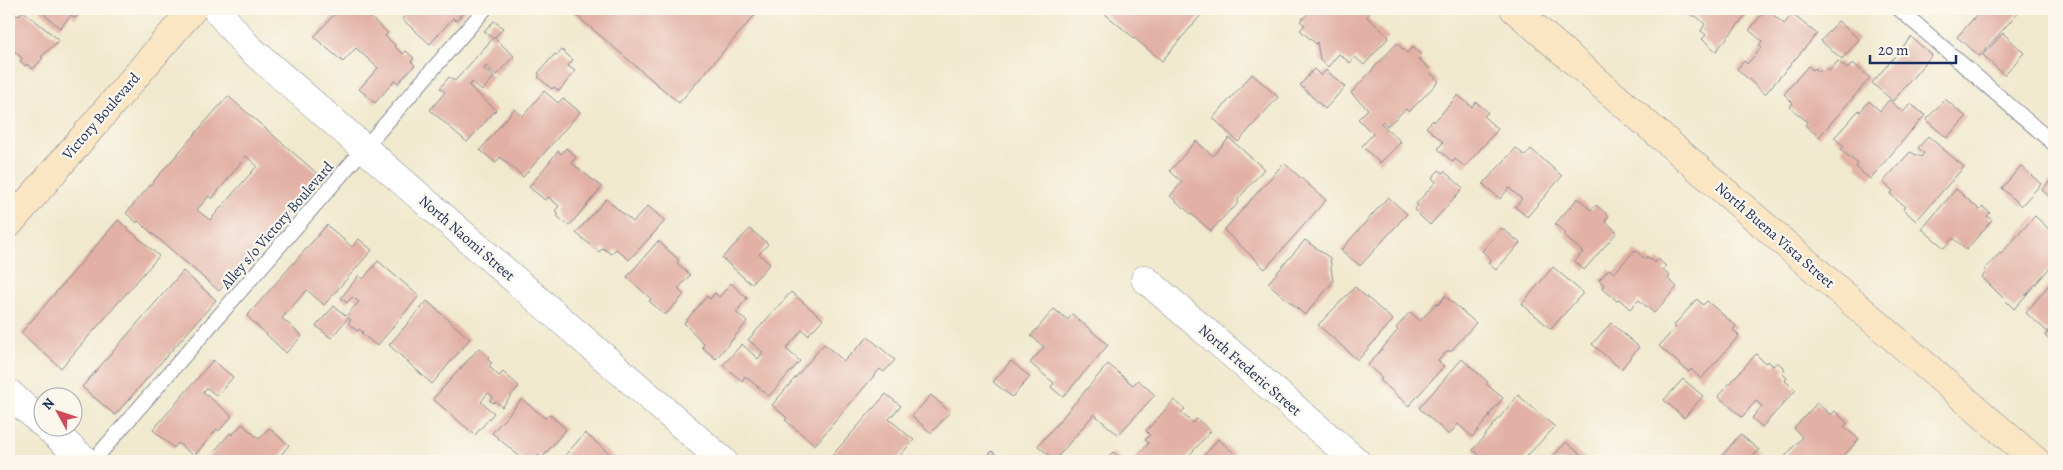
<svg xmlns="http://www.w3.org/2000/svg" width="2063" height="470" font-family="Alegreya,serif">
  <style>
    .building { fill: #e2b0a4; fill-rule: evenodd }
    .lines { fill: none; stroke-linecap: round; stroke-linejoin: round }
    .service-casing { stroke: #868c96; stroke-width: 16 }
    .minor-casing { stroke: #868c96; stroke-width: 29 }
    .secondary-casing { stroke: #868c96; stroke-width: 29 }
    .service { stroke: #fff; stroke-width: 14 }
    .minor { stroke: #fff; stroke-width: 28 }
    .secondary { stroke: #fbe6c4; stroke-width: 28 }
    .labels { text-anchor: middle; dominant-baseline: central; stroke-width: 4.5; stroke-linejoin: round; paint-order: stroke }
    .street-label { font-size: 15px; fill: #1b2f5e; stroke: #fbf7ec }
  </style>
  <rect width="100%" height="100%" fill="#fbf7ec"/>
  <filter id="ink" filterUnits="userSpaceOnUse"><feTurbulence type="fractalNoise" baseFrequency=".02" numOctaves="2"/><feDisplacementMap in="SourceGraphic" scale="10" xChannelSelector="R" yChannelSelector="G"/><feConvolveMatrix kernelMatrix="1 2 1 2 8 2 1 2 1" color-interpolation-filters="sRGB"/></filter>
  <filter id="wash" filterUnits="userSpaceOnUse"><feTurbulence type="fractalNoise" baseFrequency=".0096" numOctaves="4" result="noise"/><feDisplacementMap in="SourceGraphic" scale="20" xChannelSelector="R" yChannelSelector="G"/><feGaussianBlur stdDeviation="1.12" result="paint"/><feColorMatrix in="noise" values="0 0 0 0 0 0 0 0 0 0 0 0 0 0 0 0 0 1.4 0 .05"/><feComposite in="paint" operator="in"/></filter>
  <g filter="url(#wash)">
    <rect width="100%" height="100%" fill="#f0e9cd"/>
    <g id="blocks">
      <!-- building -->
      <path class="building" d="M9 9 18 16 23 11 59 40 41 57 43 58 33 69 27 64 26 66 20 61 22 58 9 46Z
        M38 9H79L82 11 75 18 71 15 60 28Z
        M334 9H361L388 33 385 36 395 45 394 46 403 54 406 51 414 58 411 61 415 65 398 83 395 80 375 103 359 89 378 68 356 48 343 62 314 37 337 11Z
        M411 9H466L456 21 453 18 430 44 402 19Z
        M569 9H760L679 103Z
        M1099 9H1206L1162 61Z
        M1313 9H1368L1371 12 1367 17 1389 37 1364 65 1355 57 1350 63 1339 54 1328 67 1320 60 1317 42 1316 44 1300 30 1305 25 1300 21Z
        M1687 9H1741L1747 14 1716 51 1702 39 1706 35 1701 31 1705 24 1696 16H1692L1687 12Z
        M1766 9 1784 24 1792 14 1817 34 1765 94 1737 69 1744 61 1747 64 1762 47 1759 45 1762 41 1749 30Z
        M1982 9H2021L1980 56 1957 37Z
        M494 21 503 28 494 38 514 56 496 75 486 66 484 69 494 77 482 91 472 82 469 86 496 110 467 142 430 110 445 92 440 88 449 77 455 81 493 38 484 31Z
        M1838 21 1859 39 1842 59 1821 41Z
        M2003 33 2024 53 2004 75 1983 55Z
        M1911 37 1932 55 1893 101 1872 83Z
        M1397 43 1407 53 1413 47 1422 56 1419 59 1431 70 1429 72 1439 81 1409 112 1406 109 1387 126 1383 121 1381 123 1401 142 1380 163 1362 146 1373 134 1358 119 1368 109 1351 93Z
        M562 50 573 60 568 66 575 71 559 91 554 87 552 89 538 77 540 75 538 73 555 54 557 55Z
        M1838 61 1847 69 1853 63 1870 78 1819 137 1805 125 1807 122 1790 107 1793 103 1784 94 1808 66 1813 70 1815 68 1819 72 1824 67 1829 71Z
        M1314 69 1321 76 1326 70 1345 87 1325 109 1300 85Z
        M1252 74 1278 97 1238 142 1213 118Z
        M544 91 558 103 563 98 580 112 523 177 500 157 496 163 480 150 514 109 523 116Z
        M1458 95 1472 107 1476 102 1488 112 1484 117 1498 129 1465 167 1455 159 1453 162 1438 149 1443 142 1426 127 1433 120 1434 122Z
        M228 96 319 175 219 291 138 221 137 223 126 213ZM246 156 257 166 210 220 197 210 209 196 212 199Z
        M1945 99 1966 117 1947 138 1926 120Z
        M1889 100 1903 112 1911 104 1925 115 1870 179 1856 167 1858 164 1841 150 1844 146 1834 138 1859 110 1860 112 1869 101 1880 111Z
        M1928 136 1964 167 1916 221 1903 209 1905 207 1890 194 1893 191 1883 182 1910 152 1921 157 1924 153 1918 148Z
        M1229 138 1264 169 1238 199V203L1233 209 1230 210 1211 231 1170 196 1182 182 1170 171 1196 141 1213 156Z
        M566 148 576 157 572 162 573 164 602 187 569 226 557 216 559 214 555 211 559 206 548 197 545 200 529 187 558 151 561 154Z
        M1516 148 1525 156 1531 149 1562 176 1527 217 1515 207 1522 199 1509 188 1500 199 1483 184Z
        M1284 163 1326 200 1265 269 1224 230Z
        M2021 166 2041 184 2021 206 2002 188Z
        M1439 170 1443 173 1444 171 1463 188 1430 225 1414 210 1418 205 1416 204 1436 182 1432 178Z
        M2054 176V201L2042 190Z
        M1956 189 1980 210 1983 207 1990 213 1987 216 1992 220 1966 250 1953 238 1944 248 1922 229Z
        M1388 197 1407 214 1360 266 1341 250Z
        M1578 198 1591 210 1596 205 1609 216 1605 221 1617 232 1584 270 1575 261 1583 252 1564 236 1566 234 1555 224Z
        M606 199 633 222 648 206 665 221 629 260 616 249 611 254 603 248 599 252 576 233Z
        M2035 216 2054 234V263L2014 309 1982 277 1986 272 1984 270 2000 253 2001 254Z
        M118 220 159 256 61 368 21 333Z
        M327 225 352 247 359 239 372 250 324 305 307 290 282 318 302 336 286 353 247 316Z
        M1502 228 1520 243 1496 270 1488 263 1491 259 1482 251Z
        M750 229 768 244 759 254 770 264 751 284 722 258Z
        M1305 240 1330 258 1333 282 1305 315 1268 283Z
        M658 241 679 260 677 263 690 275 678 289 684 295 665 315 649 301 651 299 627 277Z
        M1635 250 1645 259 1647 256 1654 263 1658 259 1666 266 1663 270 1670 276 1668 279 1677 287 1654 313 1639 300 1630 309 1619 299 1617 301 1602 288 1604 285 1599 280 1609 269 1614 273Z
        M378 261 419 296 377 346 361 333 363 332 359 329 357 331 348 323 351 320 348 318 331 338 316 326 334 306 346 316 359 302 352 297 347 303 341 298 359 275 363 279Z
        M1553 267 1583 293 1551 329 1522 304Z
        M183 271 216 300 115 415 82 387Z
        M2052 281 2054 283V344L2045 336 2048 332 2026 313Z
        M731 283 747 298 736 312 747 322 716 359 702 347 704 344 684 323 707 296 710 299 715 293 719 297Z
        M1355 287 1393 320 1358 360 1318 325Z
        M791 292 823 319 808 335 802 330 786 349 800 361 769 396 745 376 742 381 723 365 742 344 758 359 763 352 748 340Z
        M1445 296 1476 323 1450 352 1448 350 1438 361 1444 366 1409 406 1380 380 1382 378 1368 365 1398 330 1396 328 1410 312 1420 321 1436 303 1438 305Z
        M1697 299 1703 305 1707 301 1736 326 1733 330 1739 336 1701 379 1691 369 1689 372 1659 346 1676 327 1674 325Z
        M427 301 470 339 432 384 389 345Z
        M1054 309 1068 320 1072 314 1108 345 1063 397 1051 387 1054 383 1030 363 1044 347 1031 336Z
        M1611 323 1639 347 1621 369 1592 344Z
        M868 337 895 360 884 372 880 369 815 445 785 420 787 418 772 405 824 344 844 361Z
        M479 348 489 357 487 359 492 363 489 366 499 376 503 372 519 386 502 407 495 401 493 403 490 401 493 397 488 393 481 402 494 413 475 435 433 399Z
        M1756 354 1765 363 1768 361 1773 366 1777 362 1785 369 1782 373 1787 378 1785 381 1796 390 1762 427 1752 418 1762 406 1756 401 1742 417 1718 396Z
        M1462 359 1488 382 1486 384 1503 398 1489 415 1490 416 1472 437 1458 424 1449 435 1419 408Z
        M213 360 233 377 217 396 207 388 203 392 232 416 219 431 217 429 194 456 178 443 174 448 153 430Z
        M1011 361 1030 377 1012 397 993 382Z
        M1108 364 1133 385 1138 380 1155 395 1118 435 1094 414 1055 460 1038 446Z
        M1683 379 1703 396 1684 418 1664 400Z
        M886 394 901 406 889 419 914 440 895 461H832L829 459Z
        M931 395 950 412 931 433 912 416Z
        M1518 395 1555 427 1522 461H1486L1473 450Z
        M522 399 545 418 549 414 566 429 542 458 539 455 533 461H525L492 433Z
        M1174 400 1185 409 1181 413 1193 423 1197 419 1211 431 1184 461H1139L1135 458 1149 443 1145 440 1150 435 1146 431Z
        M1817 403 1831 415 1835 411 1847 423 1844 427 1859 439 1839 461H1784L1782 460 1802 437 1794 428Z
        M242 424 259 439 269 428 289 445 276 461H206L230 433 232 435Z
        M585 433 618 461H560Z
        M1740 434 1759 450 1749 461H1728L1722 456Z
        M1218 439 1234 453 1233 455 1240 461 1200 460Z
        M1566 442 1588 461H1549Z
        M992 451 1004 461H983Z
        M1113 452 1124 461H1105Z"/>
    </g>
  </g>
  <g filter="url(#ink)">
    <use href="#blocks" fill-opacity="0" stroke="#868c96" stroke-width="1"/>
    <g class="lines">
      <!-- service casing -->
      <g class="service-casing">
        <path id="service" d="M1899 9 2054 144
          M93 461 485 9"/>
      </g>
      <!-- minor casing -->
      <g class="minor-casing">
        <path id="minor" d="M216 9 247 46 723 461
          M1145 279 1356 461
          M9 393 42 423
          M48 428 86 461"/>
      </g>
      <!-- secondary casing -->
      <g class="secondary-casing">
        <path id="secondary" d="M1514 9 2036 461
          M9 224 193 9"/>
      </g>
      <!-- service -->
      <use href="#service" class="service"/>
      <!-- minor -->
      <use href="#minor" class="minor"/>
      <!-- secondary -->
      <use href="#secondary" class="secondary"/>
    </g>
  </g>
  <g class="labels">
    <!-- street labels -->
    <g class="street-label">
      <text transform="translate(101 116) rotate(-49)">Victory Boulevard</text>
      <text transform="translate(277 225) rotate(-49)">Alley s/o Victory Boulevard</text>
      <text transform="translate(1775 235) rotate(41)">North Buena Vista Street</text>
      <text transform="translate(467 238) rotate(41)">North Naomi Street</text>
      <text transform="translate(1250 370) rotate(41)">North Frederic Street</text>
    </g>
  </g>
  <!-- margin -->
  <rect width="2063" height="470" fill="none" stroke="#fbf7ec" stroke-width="30"/>
  <!-- north arrow -->
  <g transform="translate(58 412) rotate(310)"><circle r="24" fill="#fbf7ec" stroke="#a1a7b3"/>
  <path d="M0-4L9 19L0 12L-9 19Z" fill="#d1495b"/>
  <text y="-8" font-size="14" font-weight="bold" text-anchor="middle" fill="#1b2f5e">N</text>
  </g>
  <!-- scale -->
  <path d="M1870 55v8h86v-8" fill="none" stroke="#1b2f5e" stroke-width="2.5"/>
  <text x="1878" y="55" font-size="15" fill="#1b2f5e" stroke="#fbf7ec" stroke-width="4" paint-order="stroke">20 m</text>
</svg>
